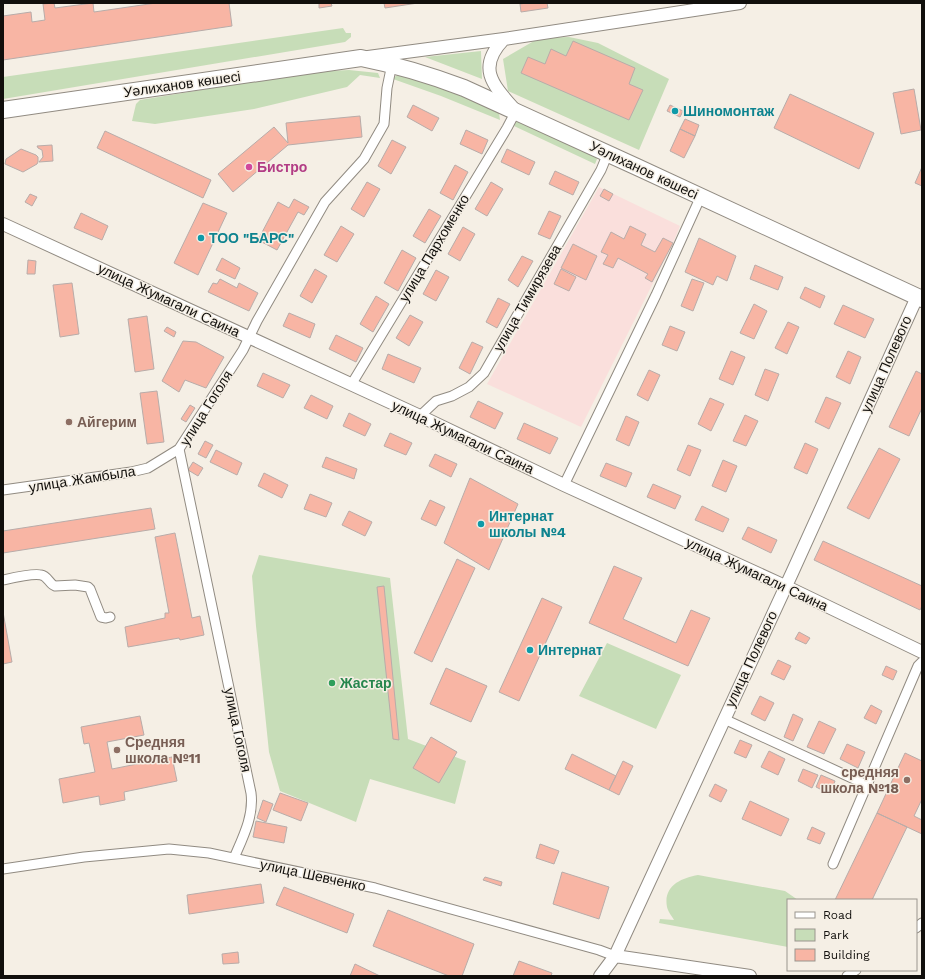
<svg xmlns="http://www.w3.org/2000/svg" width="925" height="979" font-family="'Work Sans',sans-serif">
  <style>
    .commercial { fill: #fadfdc }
    .green { fill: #c7ddb8 }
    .building { fill: #f8b5a4; stroke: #b8aca9 }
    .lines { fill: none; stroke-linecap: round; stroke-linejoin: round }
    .minor-casing { stroke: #918b82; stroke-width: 11 }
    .tertiary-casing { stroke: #918b82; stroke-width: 14 }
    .trunk-casing { stroke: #918b82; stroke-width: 18 }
    .minor { stroke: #fff; stroke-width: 9 }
    .tertiary { stroke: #fff; stroke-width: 12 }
    .trunk { stroke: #fff; stroke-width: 16 }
    .culture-dot { fill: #0f9aa8; stroke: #f5efe5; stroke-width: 1.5 }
    .hotel-dot { fill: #d1479c; stroke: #f5efe5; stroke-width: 1.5 }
    .education-dot { fill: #8d6e63; stroke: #f5efe5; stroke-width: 1.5 }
    .leisure-dot { fill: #2e9e5b; stroke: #f5efe5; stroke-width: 1.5 }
    .labels { text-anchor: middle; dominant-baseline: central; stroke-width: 3; stroke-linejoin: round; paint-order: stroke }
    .street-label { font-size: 14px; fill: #110f0c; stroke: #f5efe5 }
    .culture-label { font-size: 14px; font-weight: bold; fill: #0d838f; stroke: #f5efe5; text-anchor: start }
    .hotel-label { font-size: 14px; font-weight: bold; fill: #b23c85; stroke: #f5efe5; text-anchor: start }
    .education-label { font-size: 14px; font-weight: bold; fill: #785e54; stroke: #f5efe5; text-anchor: start }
    .leisure-label { font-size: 14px; font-weight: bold; fill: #27864d; stroke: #f5efe5; text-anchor: start }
  </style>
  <rect width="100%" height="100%" fill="#f5efe5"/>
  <!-- commercial -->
  <path class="commercial" d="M599 187 680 226 673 243 581 427 487 384Z"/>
  <!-- green -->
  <path class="green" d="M343 28 346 33H351V37L345 42 3 99V77Z
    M569 37 598 43 669 79 639 150 508 91 503 59 539 38Z
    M481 51 482 79 425 57Z
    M349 70 378 73 380 78 360 75 347 87 254 109 155 124 132 121 136 104 140 100 310 72Z
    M398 75 435 85 497 110 499 113 500 120 441 96 393 79 394 77Z
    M517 120 595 156 597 159 595 164 514 126Z
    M259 555 390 578 408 739 466 761 455 804 370 779 356 822 280 791 269 752 256 626 252 576Z
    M607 643 681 675 656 729 579 696Z
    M698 875 785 891 798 900H788V947L659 923 660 919 674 920C672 916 668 912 667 907 663 886 681 878 698 875Z"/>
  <!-- building -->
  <path class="building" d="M54 3 55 8 93 3 94 12 156 3H229L232 26 3 60V16L31 12 32 22 45 20 43 4Z
    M319 3H331L332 6 319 8Z
    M384 3H418L385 8Z
    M527 3H547L548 8 521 12 520 4Z
    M573 41 635 68 629 84 643 90 629 120 521 73 528 57 545 64 551 49 566 56Z
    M914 89 921 130 901 134 893 93Z
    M790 94 874 133 859 169 774 128Z
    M413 105 439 118 432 131 407 117Z
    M670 105 683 111 680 117 667 111Z
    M360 116 362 137 288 145 233 192 218 174 274 127 288 143 286 123Z
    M685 119 699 125 695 136 680 129Z
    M680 129 695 136 684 158 670 151Z
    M466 130 488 140 482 154 460 144Z
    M105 131 211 180 203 198 97 148Z
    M392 140 406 147 391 174 378 166Z
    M52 145 53 161 39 162 43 157 42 150 38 148 37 146Z
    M21 149 36 155 38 157V162L37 164 23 172 5 164 6 159Z
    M507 149 535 162 529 175 501 162Z
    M455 165 468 172 453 200 440 193Z
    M922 167V186L915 183Z
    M555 171 579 182 573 195 549 184Z
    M367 182 380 189 364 217 351 209Z
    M491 182 503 189 487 216 475 209Z
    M604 189 613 194 609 201 600 196Z
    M30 194 37 197 32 206 25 202Z
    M294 199 309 207 304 215 298 212 277 250 258 240 278 202 289 208Z
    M203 203 227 213 198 275 174 263Z
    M429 209 441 216 425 243 413 236Z
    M549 211 561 216 550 239 538 234Z
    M81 213 108 226 102 240 74 228Z
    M341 226 354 234 337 262 324 255Z
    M630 226 646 234 641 245 655 252 663 238 673 243 652 282 645 278 648 274 618 258 613 268 603 264 608 255 601 252 611 232 624 239Z
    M463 227 475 234 460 261 448 254Z
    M699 238 736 256 727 281 717 276 713 285 685 272Z
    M573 244 597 256 586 280 561 268Z
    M402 250 416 258 398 291 384 283Z
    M522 256 533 261 518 287 508 280Z
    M222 258 240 268 235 279 216 270Z
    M28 260 36 261 35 274H27Z
    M755 265 783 277 778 290 750 279Z
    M315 269 327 276 312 303 300 296Z
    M561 269 576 277 569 291 554 284Z
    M436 270 449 277 436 301 423 294Z
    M220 279 237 288 239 283 258 293 249 311 208 292 213 283 217 284Z
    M692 279 704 283 693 311 681 306Z
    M72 283 79 334 60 337 53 285Z
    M805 287 825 296 820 308 800 298Z
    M376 296 389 304 373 332 360 324Z
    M498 298 510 304 497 328 486 322Z
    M754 304 767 311 754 339 740 333Z
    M843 305 874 319 865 338 834 324Z
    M289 313 315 324 310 338 283 326Z
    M410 315 423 322 409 346 396 338Z
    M147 316 154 369 135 372 128 319Z
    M788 322 799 327 787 354 775 348Z
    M670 326 685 332 677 351 662 345Z
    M167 327 176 332 174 337 164 331Z
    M336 335 363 348 356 362 329 349Z
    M183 341 196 342 224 357 206 388 185 380 179 392 162 381Z
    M472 342 483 347 470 374 459 368Z
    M731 351 745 357 733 385 719 379Z
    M848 351 861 357 850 384 836 377Z
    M388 354 421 368 414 383 382 369Z
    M765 369 779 374 768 401 755 395Z
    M649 370 660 375 648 401 637 395Z
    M916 371 922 374V408L909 436 889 427Z
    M263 373 290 385 283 398 257 386Z
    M157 391 164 442 147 444 140 393Z
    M311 395 333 406 327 419 304 408Z
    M826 397 841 403 829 429 815 422Z
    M710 398 724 404 711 431 698 424Z
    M478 401 503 413 495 429 470 417Z
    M190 405 195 408 186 422 181 419Z
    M349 413 371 424 365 436 343 426Z
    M745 415 758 421 746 446 733 441Z
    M626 416 639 422 629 446 616 440Z
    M524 423 558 438 550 454 517 439Z
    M390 433 412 443 406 455 384 446Z
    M205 441 213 445 206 458 198 454Z
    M805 443 818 449 807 474 794 468Z
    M688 445 701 450 690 476 677 470Z
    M879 448 900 459 869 519 847 508Z
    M216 450 242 463 237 475 210 462Z
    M435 454 457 464 451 477 429 466Z
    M326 457 357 469 354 479 322 467Z
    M723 460 737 466 726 492 712 486Z
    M193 462 203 468 198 476 188 470Z
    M606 463 632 473 626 487 600 476Z
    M264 473 288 485 282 498 258 486Z
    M470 478 518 504 489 570 444 543Z
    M653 484 681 496 675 509 647 497Z
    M310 494 332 503 326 517 304 509Z
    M430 500 445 507 436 526 421 519Z
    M702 506 729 519 723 532 695 520Z
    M151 508 155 529 3 553V531Z
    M349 511 372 522 365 536 342 525Z
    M748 527 777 540 771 553 742 539Z
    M175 533 192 618 200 616 204 635 180 640 179 638 128 647 125 627 160 619 165 618V613H169L155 537Z
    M823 541 922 586V606L920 610 814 560Z
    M457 559 475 568 432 662 414 653Z
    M614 566 642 578 623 619 676 643 691 610 710 618 688 666 589 623Z
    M384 586 399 740 393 739 377 587Z
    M542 598 562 607 519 701 499 692Z
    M3 612 12 662 3 664Z
    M799 632 810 638 806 644 795 639Z
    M778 660 791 666 784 680 771 674Z
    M886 666 897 671 893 680 882 675Z
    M446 668 487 686 471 722 430 704Z
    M760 696 774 703 765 721 751 714Z
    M871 705 882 711 876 724 864 718Z
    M793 714 803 719 793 741 784 737Z
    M140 716 144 735 107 742 112 769 172 757 177 781 124 792 125 800 100 805 99 796 63 803 59 779 95 772 89 743 84 744 81 727Z
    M819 721 836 729 824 754 807 747Z
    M431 737 457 752 439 783 413 768Z
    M740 740 752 745 746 758 734 753Z
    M847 744 865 752 858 768 840 759Z
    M769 751 785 759 778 775 761 767Z
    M905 753 922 761V799L914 816 922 820V834L877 813Z
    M572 754 616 776 609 790 565 769Z
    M623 761 633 766 619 795 609 790Z
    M803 769 818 775 812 788 798 781Z
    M821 775 835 781 830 794 816 787Z
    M715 784 727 790 721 802 709 796Z
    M280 793 308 803 301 821 273 810Z
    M263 800 273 804 266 822 257 818Z
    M750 801 789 819 781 836 742 819Z
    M877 813 907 827 872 900H835Z
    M256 821 287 827 284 843 253 837Z
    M812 827 825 833 820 844 807 839Z
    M540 844 559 851 554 864 536 858Z
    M562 872 609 887 599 919 553 904Z
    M485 877 502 882 501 886 483 880Z
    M261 884 264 903 189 914 187 895Z
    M284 887 354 914 347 933 276 905Z
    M388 910 474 944 462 976H449L373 946Z
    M238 952 239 963 223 964 222 954Z
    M519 961 552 973 551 976H513Z
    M355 964 380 976H350Z"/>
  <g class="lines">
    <!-- minor casing -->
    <g class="minor-casing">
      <path id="minor" d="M351 385 507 128 516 111
        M420 416 436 401 452 396 469 387 484 373 601 170 608 153
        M564 485 656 295 701 196
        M3 490 131 472 148 468 179 449
        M3 580C12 578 33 573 41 575 48 576 49 584 55 586L75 585 88 587 90 589 101 617 106 618 110 617
        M724 719 867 785
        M234 858C243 837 254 816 251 793L179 449 243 350 257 321 325 202 364 159 384 124 387 88 392 64
        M833 864 918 666 922 662
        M3 869 84 857 148 851 169 849 209 853 375 888 599 950 615 956
        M916 928 922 923
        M847 976 856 970"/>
    </g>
    <!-- tertiary casing -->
    <g class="tertiary-casing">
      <path id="tertiary" d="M504 39C476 68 493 85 515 110
        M368 57 504 39 740 3
        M3 224 420 416 564 485 785 586 922 652
        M615 956 750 976
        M600 976 615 956 792 573 917 297"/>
    </g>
    <!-- trunk casing -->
    <g class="trunk-casing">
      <path id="trunk" d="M3 110 361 58C396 65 430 75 464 88L637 167 922 299"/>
    </g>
    <!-- minor -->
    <use href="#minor" class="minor"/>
    <!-- tertiary -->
    <use href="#tertiary" class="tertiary"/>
    <!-- trunk -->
    <use href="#trunk" class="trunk"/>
  </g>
  <!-- markers -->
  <g class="culture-dot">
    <circle cx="675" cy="111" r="4"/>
    <circle cx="201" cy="238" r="4"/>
    <circle cx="481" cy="524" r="4"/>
    <circle cx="530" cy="650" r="4"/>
  </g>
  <circle class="hotel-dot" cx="249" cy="167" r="4"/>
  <g class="education-dot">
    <circle cx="69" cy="422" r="4"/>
    <circle cx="117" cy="750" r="4"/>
    <circle cx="907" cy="780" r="4"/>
  </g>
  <circle class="leisure-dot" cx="332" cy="683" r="4"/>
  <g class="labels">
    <!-- street labels -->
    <g class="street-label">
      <text transform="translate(182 84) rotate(-8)">Уәлиханов көшесі</text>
      <text transform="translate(644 170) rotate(25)">Уәлиханов көшесі</text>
      <text transform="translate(434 248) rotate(-59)">улица Пархоменко</text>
      <text transform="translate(527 298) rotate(-60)">улица Тимирязева</text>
      <text transform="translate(169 300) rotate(25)">улица Жумагали Саина</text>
      <text transform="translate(886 364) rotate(-66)">улица Полевого</text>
      <text transform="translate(206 408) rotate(-58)">улица Гоголя</text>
      <text transform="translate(463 437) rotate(25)">улица Жумагали Саина</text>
      <text transform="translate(82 479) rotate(-9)">улица Жамбыла</text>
      <text transform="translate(757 574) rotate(25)">улица Жумагали Саина</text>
      <text transform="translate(751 659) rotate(-65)">улица Полевого</text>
      <text transform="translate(238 730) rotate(78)">улица Гоголя</text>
      <text transform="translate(313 875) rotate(12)">улица Шевченко</text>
    </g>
    <!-- culture labels -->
    <g class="culture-label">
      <text x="683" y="111">Шиномонтаж</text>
      <text x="209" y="238">ТОО "БАРС"</text>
      <text x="489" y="516">Интернат<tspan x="489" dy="16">школы №4</tspan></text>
      <text x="538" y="650">Интернат</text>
    </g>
    <!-- hotel labels -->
    <g class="hotel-label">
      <text x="257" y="167">Бистро</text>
    </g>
    <!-- education labels -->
    <g class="education-label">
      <text x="77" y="422">Айгерим</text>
      <text x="125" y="742">Средняя<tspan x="125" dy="16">школа №11</tspan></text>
      <text x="899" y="772" text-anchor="end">средняя<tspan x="899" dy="16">школа №18</tspan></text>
    </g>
    <!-- leisure labels -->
    <g class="leisure-label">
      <text x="340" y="683">Жастар</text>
    </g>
  </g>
  <!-- border -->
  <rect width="925" height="979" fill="none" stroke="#110f0c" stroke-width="8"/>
  <!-- legend -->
  <rect x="787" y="899" width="130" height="72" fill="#f5efe5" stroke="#9a958e"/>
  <rect x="795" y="912" width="20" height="6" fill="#ffffff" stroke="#9a958e"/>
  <text x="823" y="919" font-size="12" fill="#110f0c">Road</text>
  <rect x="795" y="929" width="20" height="12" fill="#c7ddb8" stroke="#9a958e"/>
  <text x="823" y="939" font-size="12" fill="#110f0c">Park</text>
  <rect x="795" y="949" width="20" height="12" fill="#f8b5a4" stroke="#9a958e"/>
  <text x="823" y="959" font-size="12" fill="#110f0c">Building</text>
</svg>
